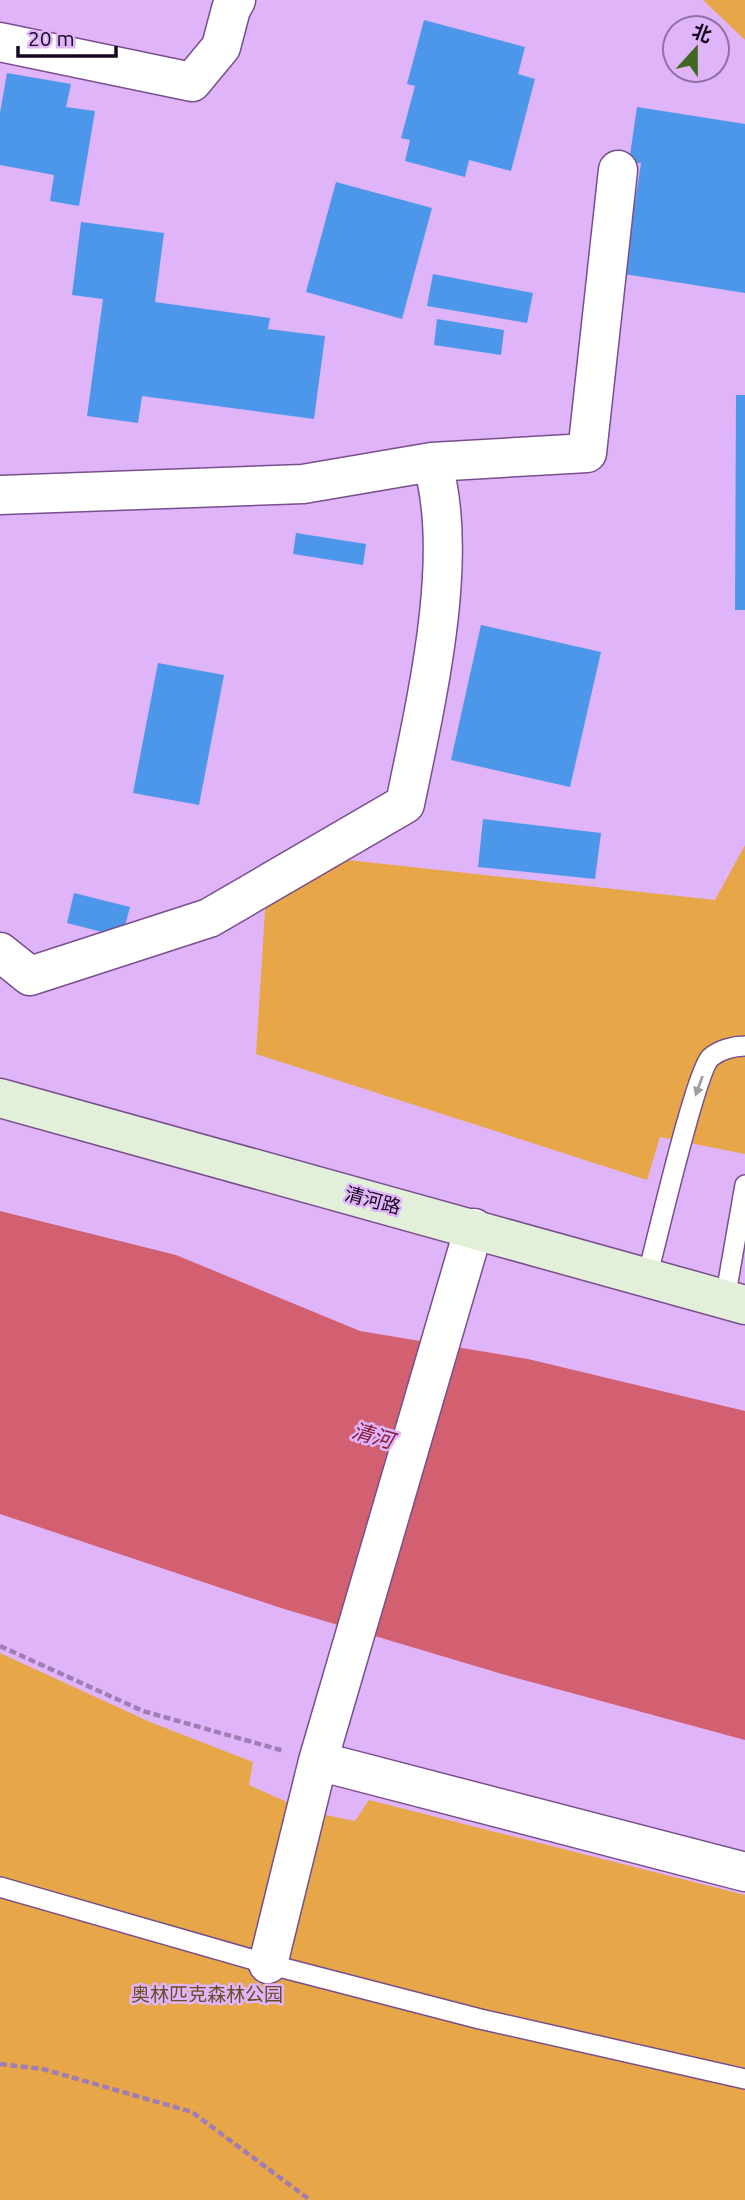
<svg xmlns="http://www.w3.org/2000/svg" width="745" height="2200" font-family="Ubuntu,'Noto Sans SC',sans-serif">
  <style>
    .green { fill: #e7a648 }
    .water { fill: #d36071 }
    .building { fill: #4d97eb }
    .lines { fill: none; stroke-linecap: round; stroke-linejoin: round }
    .lane-casing { stroke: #784f8d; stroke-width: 22 }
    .street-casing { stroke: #784f8d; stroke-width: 41 }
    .secondary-casing { stroke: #784f8d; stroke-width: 41 }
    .path { stroke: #a07db3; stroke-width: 4.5; stroke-dasharray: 7 3.5; stroke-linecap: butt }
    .lane { stroke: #fff; stroke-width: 19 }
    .street { stroke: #fff; stroke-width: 38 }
    .secondary { stroke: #e2f0da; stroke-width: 38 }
    .oneway { fill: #a29ca5 }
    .labels { text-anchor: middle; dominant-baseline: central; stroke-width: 5; stroke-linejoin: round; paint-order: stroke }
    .street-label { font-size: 19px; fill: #17071f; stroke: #e0b4f9 }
    .park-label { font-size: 19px; fill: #6a4c23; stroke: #e0b4f9 }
    .water-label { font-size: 21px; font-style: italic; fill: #861c34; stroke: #e0b4f9 }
  </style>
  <rect width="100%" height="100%" fill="#e0b4f9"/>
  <!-- green -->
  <path class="green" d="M703 0H745V40Z
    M745 845V1154L660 1137 647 1180 256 1054 267 879 302 855 715 900Z
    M0 1653 150 1722 253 1762 249 1785 307 1811 355 1821 369 1800 745 1895V2200H0Z"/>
  <!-- water -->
  <path class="water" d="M0 1211 176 1255 360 1331 528 1359 745 1411V1740L502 1674 281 1608 0 1514Z"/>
  <!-- building -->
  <path class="building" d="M424 20 525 47 518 74 535 79 511 171 469 160 465 177 405 161 410 140 401 138 415 86 407 84Z
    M7 73 71 84 66 107 95 111 79 206 50 201 54 175 0 165V113Z
    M637 107 745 124V293L624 274 641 163 629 162Z
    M336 182 432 208 402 319 306 292Z
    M81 222 164 233 155 302 270 318 268 329 325 336 314 419 142 396 138 423 87 416 103 299 72 295Z
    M433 274 533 293 527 323 427 306Z
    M437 319 504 330 501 355 434 345Z
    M736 395H745V610H735Z
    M296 533 366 544 363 565 293 554Z
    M481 625 601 652 570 787 451 760Z
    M158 663 224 675 199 805 133 793Z
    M483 819 601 833 595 879 478 867Z
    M74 893 130 907 122 937 67 923Z"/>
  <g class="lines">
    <!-- lane casing -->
    <g class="lane-casing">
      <path id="lane" d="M647 1277C656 1244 695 1074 710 1058 719 1050 733 1046 745 1046
        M725 1299 745 1185
        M0 1887 268 1964 480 2019 745 2079"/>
    </g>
    <!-- street casing -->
    <g class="street-casing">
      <path id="street" d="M0 42 192 82 221 47 231 9 236 0
        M0 495 303 484 432 462 587 453 618 170
        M0 952 30 976 209 918 405 804C425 706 461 558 432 462
        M318 1761 745 1872
        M268 1964 318 1761 474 1228"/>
    </g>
    <!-- secondary casing -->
    <g class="secondary-casing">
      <path id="secondary" d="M0 1098 745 1305"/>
    </g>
    <!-- path -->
    <path class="path" d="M0 1646 143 1711 284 1751
      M0 2064 43 2069 192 2112 310 2200"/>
    <!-- lane -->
    <use href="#lane" class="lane"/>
    <!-- street -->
    <use href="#street" class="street"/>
    <!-- secondary -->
    <use href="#secondary" class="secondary"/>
  </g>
  <!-- one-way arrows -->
  <defs><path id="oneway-solid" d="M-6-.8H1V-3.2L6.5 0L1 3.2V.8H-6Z" transform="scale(1.75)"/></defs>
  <use class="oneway" href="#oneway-solid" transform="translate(699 1086) rotate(110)"/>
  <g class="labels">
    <!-- street labels -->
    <g class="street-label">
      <text transform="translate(373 1200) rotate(15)">清河路</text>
    </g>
    <!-- park labels -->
    <g class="park-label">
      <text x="207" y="1994">奥林匹克森林公园</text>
    </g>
    <!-- water labels -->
    <g class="water-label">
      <text transform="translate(373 1435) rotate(16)">清河</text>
    </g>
  </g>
  <!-- north arrow -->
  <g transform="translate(696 49) rotate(21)"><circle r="33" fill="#e0b4f9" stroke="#906fa2" stroke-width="2"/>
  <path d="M0-5L12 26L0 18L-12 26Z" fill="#416722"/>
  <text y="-10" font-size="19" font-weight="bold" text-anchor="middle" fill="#17071f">北</text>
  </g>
  <!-- scale -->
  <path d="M18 46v10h98v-10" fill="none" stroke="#17071f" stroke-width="3.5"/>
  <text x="28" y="46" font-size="21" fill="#17071f" stroke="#e0b4f9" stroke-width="5" paint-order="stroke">20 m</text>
</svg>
